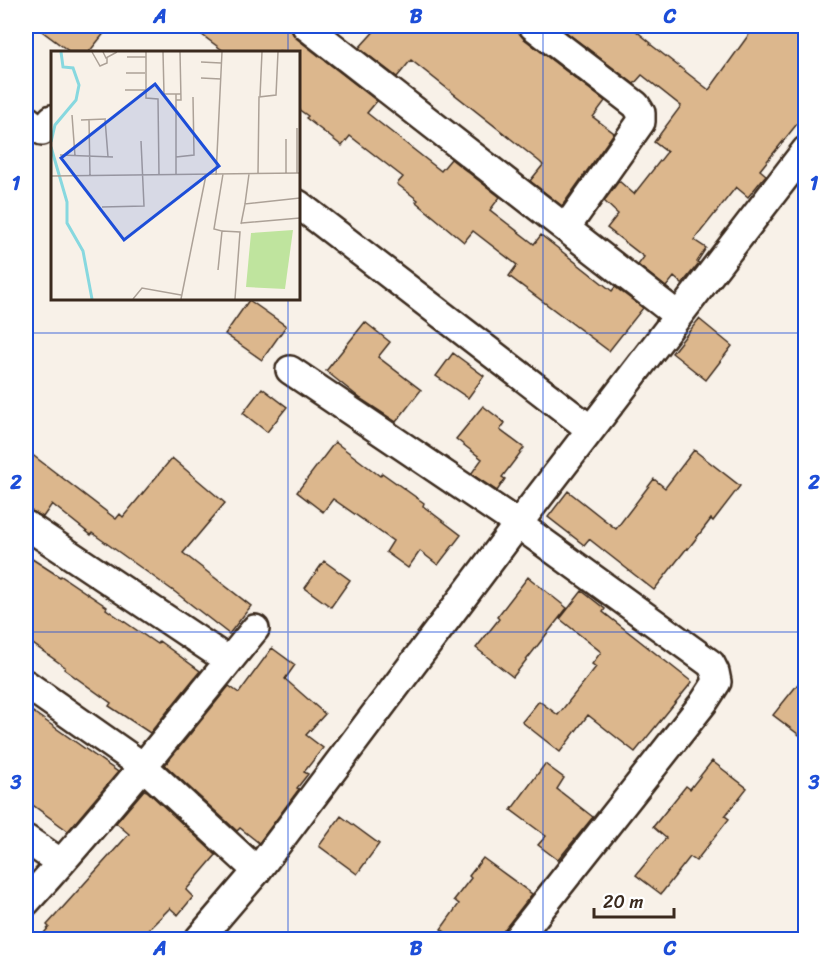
<svg xmlns="http://www.w3.org/2000/svg" width="831" height="965" font-family="Sriracha,sans-serif">
  <style>
    .building { fill: #dcb78d; stroke: #3b2a1e; stroke-width: 1.5 }
    .lines { fill: none; stroke-linecap: round; stroke-linejoin: round }
    .street-casing { stroke: #3b2a1e; stroke-width: 32 }
    .street { stroke: #fff; stroke-width: 27 }
    .grid { fill: none; stroke: #1d4ed8; stroke-width: 1.5; stroke-opacity: 0.55 }
    .inset-river { fill: none; stroke: #87d8df; stroke-width: 3 }
    .inset-road { fill: none; stroke: #aca197; stroke-width: 1.5 }
    .view { fill: #1d4ed8; fill-opacity: 0.15; stroke: #1d4ed8; stroke-width: 3 }
    .inset-edge { fill: none; stroke: #3b2a1e; stroke-width: 3 }
    .neatline { fill: none; stroke: #1d4ed8; stroke-width: 2 }
    .grid-label { font-size: 20px; text-anchor: middle; font-weight: bold; fill: #1d4ed8 }
  </style>
  <rect width="100%" height="100%" fill="#f8f1e8"/>
  <filter id="ink" filterUnits="userSpaceOnUse"><feTurbulence type="fractalNoise" baseFrequency=".0167" numOctaves="2"/><feDisplacementMap in="SourceGraphic" scale="12" xChannelSelector="R" yChannelSelector="G"/><feConvolveMatrix kernelMatrix="1 2 1 2 8 2 1 2 1" color-interpolation-filters="sRGB"/></filter>
  <g filter="url(#ink)">
    <!-- building -->
    <path class="building" d="M35 26H110L89 52H70Z
      M190 26H291L292 32 296 38 377 101 367 113 441 171 451 159 500 197 490 210 534 244 541 235 612 291 615 287 643 308 609 351 509 276 517 265 473 231 464 242 416 202 418 200 397 184 403 177 350 136 342 146 306 118 308 116 298 109V52H225Z
      M379 26H518L519 33 523 38 605 101 593 117 614 133 562 206 530 181 543 165 540 162 411 60 397 77 359 48Z
      M558 26H630L651 43 650 44 709 90 755 26H806L805 114 760 170 766 175 748 197 736 187 694 240 706 248 697 262 699 263 682 284 674 277 666 287 638 265 644 257 607 228 618 214 604 201 619 181 634 194 667 152 654 142 681 106 642 75 634 84Z
      M249 300 286 326 262 360 225 334Z
      M699 319 732 346 706 380 672 353Z
      M365 322 390 342 378 357 421 390 396 422 361 399 326 371Z
      M453 353 484 376 468 398 436 376Z
      M262 388 287 407 267 432 243 413Z
      M483 406 505 423 500 430 524 448 502 477 505 479 497 491 471 474 482 459 456 439Z
      M335 442 380 476 382 473 424 503 423 506 461 535 438 565 420 551 408 568 386 552 393 541 333 499 323 512 297 492Z
      M26 450 116 519 120 514 123 517 172 458 225 503 183 553 251 606 229 634 175 592 92 533 91 535 52 504 43 517 34 512 26 510Z
      M694 450 740 486 713 521 711 519 688 549 687 548 654 590 589 539 584 545 548 517 568 491 616 529 654 479 665 488Z
      M26 555 60 577 61 576 107 607 106 609 157 644 159 641 200 671 150 733 109 706 111 703 64 669 65 667 26 639Z
      M324 561 350 580 331 607 305 588Z
      M528 577 567 608 513 677 476 648 499 619 497 617Z
      M582 591 605 609 603 612 692 682 635 752 588 715 560 752 522 722 539 701 558 715 596 667 592 664 601 652 560 619Z
      M272 648 295 665 285 679 325 714 306 735 323 748 304 772 308 774 297 788 299 789 259 843 240 828 237 831 165 765 229 686 239 693Z
      M806 674V740L773 715Z
      M26 707 118 772 68 831 26 800Z
      M712 761 747 788 725 816 729 819 696 861 690 857 661 894 636 875 666 838 653 827 686 786 690 789Z
      M545 764 564 778 557 789 593 817 558 860 538 845 546 836 511 810Z
      M144 790 147 791 216 855 186 890 193 897 178 915 170 908 139 939H39L49 927 47 925 129 834 116 823Z
      M341 816 379 844 357 874 319 846Z
      M483 858 532 894 504 930 501 939H455L441 929 459 904 454 900 471 878 469 876Z"/>
    <g class="lines">
      <!-- street casing -->
      <g class="street-casing">
        <path id="street" d="M306 26 677 315
          M533 26 636 105 641 113V122L566 228
          M26 119 42 131 52 119
          M298 204 590 429
          M290 370 518 524 711 664 715 672 717 682 704 702 516 940
          M26 525 229 661
          M26 684 144 767 257 871
          M26 839 61 863
          M26 902C106 814 180 721 255 629
          M198 940 257 871 518 524 806 150"/>
      </g>
      <!-- street -->
      <use href="#street" class="street"/>
    </g>
  </g>
  <!-- grid -->
  <path class="grid" d="M288 26V52M543 26V940M288 298V940M26 333H806M26 632H806"/>
  <!-- overview -->
  <g transform="translate(51 51)">
    <rect width="249" height="249" fill="#f8f1e8"/>
    <path d="M242 179 234 238 195 236 200 182Z" fill="#bfe49e"/>
    <path class="inset-river" d="M0 91 4 74 25 49 28 34 22 17 12 16 10 1M0 96 16 151V172L32 200 41 248"/>
    <path class="inset-road" d="M41 1 49 15 56 12V7M52 1 55 7 66 1M95 1V47L107 48 108 124M112 1 113 43H130M76 6H95M150 11 170 12M75 22H94M150 27 170 28M74 39H95M125 43V124M209 45 211 1M125 49H130L129 1M21 64 24 105M54 68 57 106M30 69 55 68M38 69 39 125M246 77V122M235 88V122M9 104 62 106M125 106 143 104 142 46M198 123 194 153 249 147M207 123 208 46 225 44 227 1M165 124 171 1M0 125 249 122M51 156 93 155 90 90M191 172 249 167M190 173 194 153M171 180 189 181 184 248M167 219 171 180 163 178 172 123M82 248 91 237 130 244M130 248 155 124"/>
    <path class="view" d="M104 33 168 115 73 189 10 107Z"/>
    <rect width="249" height="249" class="inset-edge"/>
  </g>
  <!-- margin -->
  <rect width="831" height="965" fill="none" stroke="#fff" stroke-width="66"/>
  <!-- scale -->
  <path d="M594 908v9h80v-9" fill="none" stroke="#3b2a1e" stroke-width="3"/>
  <text x="603" y="908" font-size="18" fill="#3b2a1e" stroke="#ffffff" stroke-width="4.5" paint-order="stroke">20 m</text>
  <rect x="33" y="33" width="765" height="899" class="neatline"/>
  <g class="grid-label">
    <text x="160" y="23">A</text>
    <text x="416" y="23">B</text>
    <text x="670" y="23">C</text>
    <text x="16" y="190">1</text>
    <text x="814" y="190">1</text>
    <text x="16" y="489">2</text>
    <text x="814" y="489">2</text>
    <text x="16" y="789">3</text>
    <text x="814" y="789">3</text>
    <text x="160" y="955">A</text>
    <text x="416" y="955">B</text>
    <text x="670" y="955">C</text>
  </g>
</svg>
